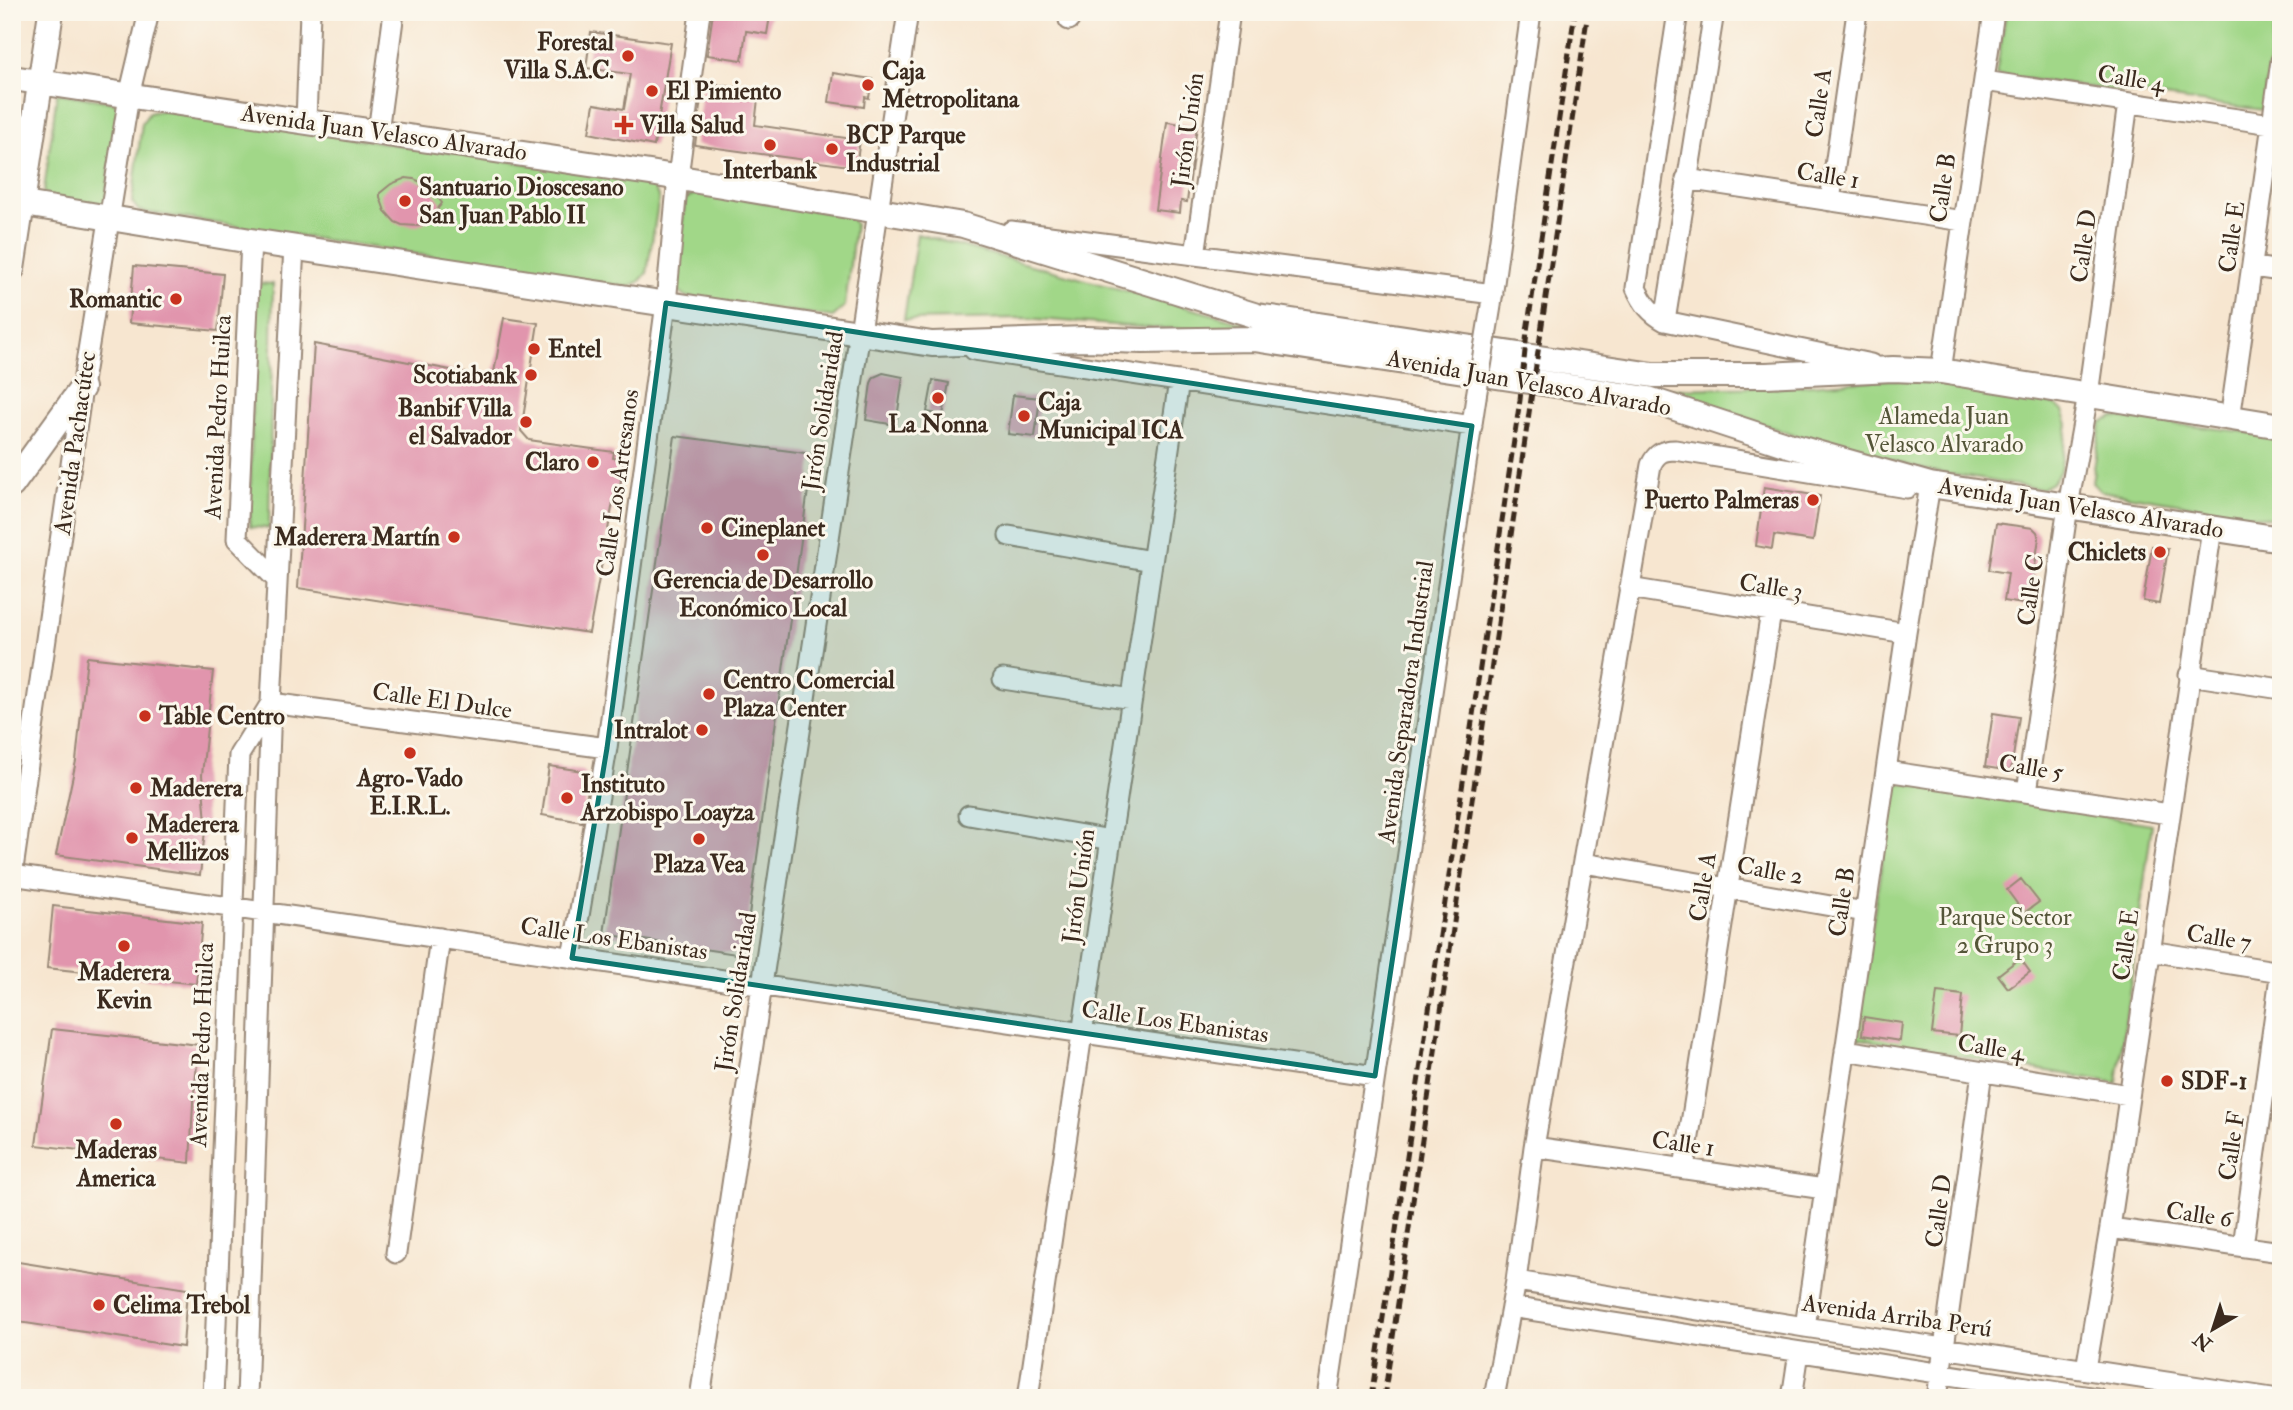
<svg xmlns="http://www.w3.org/2000/svg" width="2293" height="1410" font-family="'IM FELL Double Pica',serif">
  <style>
    .green { fill: #a1d788; stroke: #6e8053; stroke-width: 2 }
    .building { fill: #e195ad }
    .lines { fill: none; stroke-linecap: round; stroke-linejoin: round }
    .minor-casing { stroke: #987; stroke-width: 23 }
    .major-casing { stroke: #987; stroke-width: 28 }
    .minor { stroke: #fff; stroke-width: 19 }
    .major { stroke: #fff; stroke-width: 24 }
    .rail { stroke: #3b2a1e; stroke-width: 5; stroke-dasharray: 10 5; stroke-linecap: butt }
    .minor-bridge-casing { stroke: #987; stroke-width: 23; stroke-linecap: butt }
    .minor-bridge { stroke: #fff; stroke-width: 19 }
    .marked { fill: #0f766e; fill-opacity: 0.2; stroke: #0f766e; stroke-width: 5; stroke-linejoin: round }
    .poi-dot { fill: #c8321e; stroke: #fbf7ec; stroke-width: 2.5 }
    .labels { text-anchor: middle; dominant-baseline: central; stroke-width: 6; stroke-linejoin: round; paint-order: stroke }
    .poi-label { font-size: 24px; font-weight: bold; fill: #3b2a1e; stroke: #fbf7ec; text-anchor: start }
    .street-label { font-size: 24px; fill: #3b2a1e; stroke: #fbf7ec }
    .park-label { font-size: 24px; fill: #545538; stroke: #fbf7ec }
  </style>
  <rect width="100%" height="100%" fill="#fbf7ec"/>
  <filter id="ink" filterUnits="userSpaceOnUse"><feTurbulence type="fractalNoise" baseFrequency=".0143" numOctaves="2"/><feDisplacementMap in="SourceGraphic" scale="14" xChannelSelector="R" yChannelSelector="G"/><feConvolveMatrix kernelMatrix="1 2 1 2 8 2 1 2 1" color-interpolation-filters="sRGB"/></filter>
  <filter id="wash" filterUnits="userSpaceOnUse"><feTurbulence type="fractalNoise" baseFrequency=".00686" numOctaves="4" result="noise"/><feDisplacementMap in="SourceGraphic" scale="28" xChannelSelector="R" yChannelSelector="G"/><feGaussianBlur stdDeviation="1.57" result="paint"/><feColorMatrix in="noise" values="0 0 0 0 0 0 0 0 0 0 0 0 0 0 0 0 0 1.4 0 .05"/><feComposite in="paint" operator="in"/></filter>
  <g filter="url(#wash)">
    <rect width="100%" height="100%" fill="#f7e6d0"/>
    <!-- green -->
    <path class="green" d="M2006 12H2277L2262 110 1996 75Z
      M57 93 119 103 104 208 43 198Z
      M162 110 645 181 654 188 659 198 647 273 639 282 628 287 139 211 132 202 142 123 149 113Z
      M700 191 849 216 855 224 845 306 833 317 687 297 675 288 685 199Z
      M917 234 1274 331 1151 328 1025 318 904 320Z
      M254 283 273 284 269 528 250 527Z
      M1893 379 1935 383 2054 404 2063 411 2068 424 2060 471 2052 483 2041 489 1930 471 1790 434 1666 389 1780 387Z
      M2113 417 2281 436V520L2101 491 2092 482 2101 423Z
      M1894 782 2152 824 2117 1083 1855 1038Z"/>
    <g id="blocks">
      <!-- building -->
      <path class="building" d="M713 12H763V15L770 16 767 34 746 31 742 60 707 55Z
        M591 32 671 43 654 146 589 133 594 104 624 109 630 74 586 68Z
        M833 73 872 79 869 98 865 97 864 107 829 102Z
        M703 83 759 90 755 125 860 140 856 167 695 145Z
        M1167 122 1197 126 1187 202 1181 201 1180 213 1155 210Z
        M406 178 414 179 428 185 442 203 431 218 418 226 402 225 395 222 385 211 380 197V193L391 184Z
        M134 266 223 274 218 331 129 323Z
        M504 318 538 323 521 431 529 440 614 452 613 458 624 460 620 486H616L589 633 298 588 314 344 493 378Z
        M883 373 903 377 896 425 866 420 871 383 874 377Z
        M933 380 949 383 943 415 927 412Z
        M1013 395 1040 398 1035 437 1008 434Z
        M675 436 813 454 745 944 736 954 604 934Z
        M1764 487 1820 496 1813 541 1774 535 1772 549 1756 546Z
        M1996 523 2033 528 2037 532 2039 538 2029 605 2004 601 2008 573 1989 570Z
        M2152 546 2168 549 2159 604 2143 601Z
        M87 657 213 671 202 775 206 822 200 875 56 855 76 761Z
        M1993 713 2019 717 2011 771 1985 767Z
        M549 766 583 771 590 778 582 822 542 815Z
        M2021 879 2039 902 2024 913 2007 890Z
        M53 906 202 923 196 984 47 968Z
        M2020 958 2030 972 2008 988 1998 975Z
        M1937 992 1963 995 1959 1036 1932 1033Z
        M1864 1017 1902 1023 1900 1041 1862 1035Z
        M52 1029 199 1045 193 1103 190 1163 36 1145Z
        M12 1261 187 1289 183 1347 12 1321Z"/>
    </g>
  </g>
  <g filter="url(#ink)">
    <use href="#blocks" fill-opacity="0" stroke="#987" stroke-width="2"/>
    <g class="lines">
      <!-- minor casing -->
      <g class="minor-casing">
        <path id="minor" d="M1678 12 1636 288C1643 303 1650 313 1665 321L1871 364
          M1069 20 1070 12
          M1984 81 2271 124
          M306 121 310 12
          M378 132 394 12
          M1686 179 1963 221
          M1830 201 1857 12
          M1011 231 1493 294
          M251 241 237 539 277 580
          M1195 255 1230 12
          M2253 267 2281 271
          M1491 305 1531 12
          M1665 321 1714 12
          M974 350 1472 426
          M1941 371 1994 12
          M2230 419 2281 61
          M1009 536 1152 561
          M1629 588 1906 633
          M2189 675 2281 689
          M1003 679 1132 699
          M1886 771 2169 814
          M2027 792 2068 506 2088 395 2128 103
          M969 815 1111 840
          M1584 863 1865 912
          M12 875 1375 1076
          M12 876 82 388 129 96 149 12
          M2150 951 2281 972
          M572 958 607 748 666 303 678 177 700 12
          M1845 1050 2129 1095
          M1534 1147 1824 1189
          M1684 1168 1771 612
          M2110 1228 2281 1252
          M2243 1246 2281 969
          M396 1253 440 938
          M1516 1281 1805 1327 2272 1398
          M1511 1307 2097 1398
          M1805 1327 1906 633 1930 485
          M2086 1369 2110 1228 2212 528
          M213 1398 239 755 271 703 607 748
          M247 1398 271 703 294 246
          M700 1398 908 12
          M1028 1398 1179 381
          M1327 1398 1476 397
          M1494 1398 1516 1281 1534 1147 1651 465C1656 454 1662 450 1675 450L1907 488
          M1792 1398 1799 1352
          M1937 1398 1982 1072"/>
      </g>
      <!-- major casing -->
      <g class="major-casing">
        <path id="major" d="M12 78 650 173 963 225 1257 316 1653 375H1766L1893 369 1941 371 2281 426
          M12 202 251 241 932 344 1086 339 1143 341 1254 339 1648 399 1788 445 1930 485 2281 539
          M12 269 51 12
          M12 485 82 388"/>
      </g>
      <!-- minor -->
      <use href="#minor" class="minor"/>
      <!-- major -->
      <use href="#major" class="major"/>
      <!-- rail -->
      <path class="rail" d="M1371 1398 1520 400 1527 331 1575 12
        M1384 1398 1588 12"/>
      <!-- minor-bridge casing -->
      <g class="minor-bridge-casing">
        <path id="minor-bridge" d="M1476 397 1491 306"/>
      </g>
      <!-- minor-bridge -->
      <use href="#minor-bridge" class="minor-bridge"/>
    </g>
  </g>
  <!-- marked area -->
  <path class="marked" d="M666 303 1472 426 1375 1076 572 958 607 748Z"/>
  <!-- markers -->
  <g class="poi-dot">
    <circle cx="628" cy="56" r="7"/>
    <circle cx="868" cy="85" r="7"/>
    <circle cx="652" cy="91" r="7"/>
    <path d="M620.5 114.5h7v7h7v7h-7v7h-7v-7h-7v-7h7z"/>
    <circle cx="770" cy="145" r="7"/>
    <circle cx="832" cy="149" r="7"/>
    <circle cx="405" cy="201" r="7"/>
    <circle cx="176" cy="299" r="7"/>
    <circle cx="534" cy="349" r="7"/>
    <circle cx="531" cy="375" r="7"/>
    <circle cx="938" cy="398" r="7"/>
    <circle cx="1024" cy="416" r="7"/>
    <circle cx="526" cy="422" r="7"/>
    <circle cx="593" cy="462" r="7"/>
    <circle cx="1813" cy="500" r="7"/>
    <circle cx="707" cy="528" r="7"/>
    <circle cx="454" cy="537" r="7"/>
    <circle cx="2160" cy="552" r="7"/>
    <circle cx="763" cy="555" r="7"/>
    <circle cx="709" cy="694" r="7"/>
    <circle cx="145" cy="716" r="7"/>
    <circle cx="702" cy="730" r="7"/>
    <circle cx="410" cy="753" r="7"/>
    <circle cx="136" cy="788" r="7"/>
    <circle cx="567" cy="798" r="7"/>
    <circle cx="132" cy="838" r="7"/>
    <circle cx="699" cy="839" r="7"/>
    <circle cx="124" cy="946" r="7"/>
    <circle cx="2167" cy="1081" r="7"/>
    <circle cx="116" cy="1124" r="7"/>
    <circle cx="99" cy="1305" r="7"/>
  </g>
  <g class="labels">
    <!-- poi labels -->
    <g class="poi-label">
      <text x="614" y="42" text-anchor="end">Forestal<tspan x="614" dy="28">Villa S.A.C.</tspan></text>
      <text x="882" y="71">Caja<tspan x="882" dy="28">Metropolitana</tspan></text>
      <text x="666" y="91">El Pimiento</text>
      <text x="640" y="125">Villa Salud</text>
      <text x="846" y="135">BCP Parque<tspan x="846" dy="28">Industrial</tspan></text>
      <text x="770" y="170" text-anchor="middle">Interbank</text>
      <text x="419" y="187">Santuario Dioscesano<tspan x="419" dy="28">San Juan Pablo II</tspan></text>
      <text x="162" y="299" text-anchor="end">Romantic</text>
      <text x="548" y="349">Entel</text>
      <text x="517" y="375" text-anchor="end">Scotiabank</text>
      <text x="1038" y="402">Caja<tspan x="1038" dy="28">Municipal ICA</tspan></text>
      <text x="512" y="408" text-anchor="end">Banbif Villa<tspan x="512" dy="28">el Salvador</tspan></text>
      <text x="938" y="424" text-anchor="middle">La Nonna</text>
      <text x="579" y="462" text-anchor="end">Claro</text>
      <text x="1799" y="500" text-anchor="end">Puerto Palmeras</text>
      <text x="721" y="528">Cineplanet</text>
      <text x="440" y="537" text-anchor="end">Maderera Martín</text>
      <text x="2146" y="552" text-anchor="end">Chiclets</text>
      <text x="763" y="580" text-anchor="middle">Gerencia de Desarrollo<tspan x="763" dy="28">Económico Local</tspan></text>
      <text x="723" y="680">Centro Comercial<tspan x="723" dy="28">Plaza Center</tspan></text>
      <text x="159" y="716">Table Centro</text>
      <text x="688" y="730" text-anchor="end">Intralot</text>
      <text x="410" y="778" text-anchor="middle">Agro-Vado<tspan x="410" dy="28">E.I.R.L.</tspan></text>
      <text x="581" y="784">Instituto<tspan x="581" dy="28">Arzobispo Loayza</tspan></text>
      <text x="150" y="788">Maderera</text>
      <text x="146" y="824">Maderera<tspan x="146" dy="28">Mellizos</tspan></text>
      <text x="699" y="864" text-anchor="middle">Plaza Vea</text>
      <text x="124" y="972" text-anchor="middle">Maderera<tspan x="124" dy="28">Kevin</tspan></text>
      <text x="2181" y="1081">SDF-1</text>
      <text x="116" y="1150" text-anchor="middle">Maderas<tspan x="116" dy="28">America</tspan></text>
      <text x="113" y="1305">Celima Trebol</text>
    </g>
    <!-- street labels -->
    <g class="street-label">
      <text transform="translate(2131 79) rotate(9)">Calle 4</text>
      <text transform="translate(1819 103) rotate(-82)">Calle A</text>
      <text transform="translate(1188 130) rotate(-82)">Jirón Unión</text>
      <text transform="translate(384 133) rotate(8)">Avenida Juan Velasco Alvarado</text>
      <text transform="translate(1828 176) rotate(9)">Calle 1</text>
      <text transform="translate(1943 188) rotate(-82)">Calle B</text>
      <text transform="translate(2232 237) rotate(-82)">Calle E</text>
      <text transform="translate(2084 246) rotate(-82)">Calle D</text>
      <text transform="translate(1529 383) rotate(10)">Avenida Juan Velasco Alvarado</text>
      <text transform="translate(823 411) rotate(-81)">Jirón Solidaridad</text>
      <text transform="translate(218 417) rotate(-87)">Avenida Pedro Huilca</text>
      <text transform="translate(75 443) rotate(-82)">Avenida Pachacútec</text>
      <text transform="translate(618 483) rotate(-82)">Calle Los Artesanos</text>
      <text transform="translate(2081 508) rotate(9)">Avenida Juan Velasco Alvarado</text>
      <text transform="translate(1771 587) rotate(9)">Calle 3</text>
      <text transform="translate(2031 590) rotate(-82)">Calle C</text>
      <text transform="translate(442 701) rotate(8)">Calle El Dulce</text>
      <text transform="translate(1406 702) rotate(-82)">Avenida Separadora Industrial</text>
      <text transform="translate(2031 768) rotate(9)">Calle 5</text>
      <text transform="translate(1770 871) rotate(10)">Calle 2</text>
      <text transform="translate(1079 886) rotate(-82)">Jirón Unión</text>
      <text transform="translate(1703 887) rotate(-81)">Calle A</text>
      <text transform="translate(1842 902) rotate(-82)">Calle B</text>
      <text transform="translate(2219 938) rotate(9)">Calle 7</text>
      <text transform="translate(614 939) rotate(8)">Calle Los Ebanistas</text>
      <text transform="translate(2126 945) rotate(-82)">Calle E</text>
      <text transform="translate(736 992) rotate(-81)">Jirón Solidaridad</text>
      <text transform="translate(1175 1022) rotate(8)">Calle Los Ebanistas</text>
      <text transform="translate(202 1045) rotate(-88)">Avenida Pedro Huilca</text>
      <text transform="translate(1991 1048) rotate(9)">Calle 4</text>
      <text transform="translate(1683 1144) rotate(8)">Calle 1</text>
      <text transform="translate(2232 1146) rotate(-82)">Calle F</text>
      <text transform="translate(1939 1211) rotate(-82)">Calle D</text>
      <text transform="translate(2199 1215) rotate(8)">Calle 6</text>
      <text transform="translate(1897 1316) rotate(8)">Avenida Arriba Perú</text>
    </g>
    <!-- park labels -->
    <g class="park-label">
      <text x="1944" y="416">Alameda Juan<tspan x="1944" dy="28">Velasco Alvarado</tspan></text>
      <text x="2005" y="917">Parque Sector<tspan x="2005" dy="28">2 Grupo 3</tspan></text>
    </g>
  </g>
  <!-- margin -->
  <rect width="2293" height="1410" fill="none" stroke="#fbf7ec" stroke-width="42"/>
  <!-- north arrow -->
  <g transform="translate(2213 1329) rotate(219)" stroke="#fbf7ec" stroke-width="5" paint-order="stroke">
  <path d="M0-5L12 26L0 18L-12 26Z" fill="#3b2a1e"/>
  <text y="-10" font-size="19" font-weight="bold" text-anchor="middle" fill="#3b2a1e">N</text>
  </g>
</svg>
